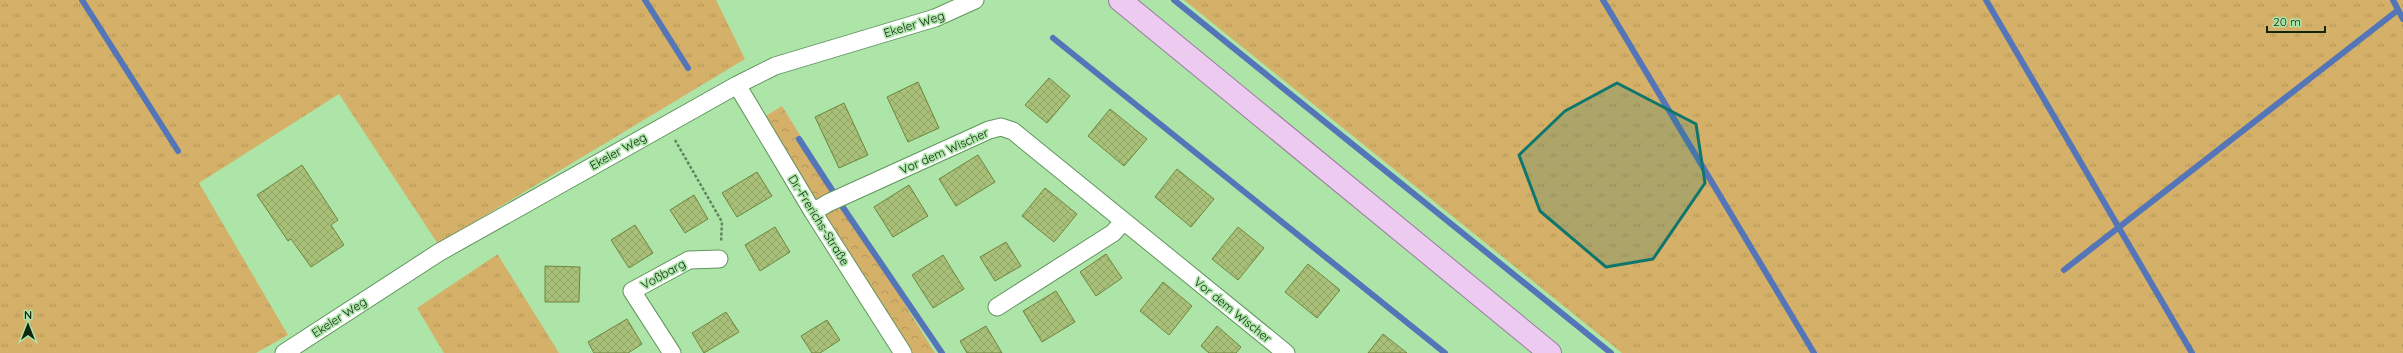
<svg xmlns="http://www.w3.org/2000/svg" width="2403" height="353" font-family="Quicksand,sans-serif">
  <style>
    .grass { fill: url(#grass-tufts) }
    .park { fill: url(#park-crowns) }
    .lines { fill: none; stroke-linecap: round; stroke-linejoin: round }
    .stream { stroke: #5476b9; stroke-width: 6 }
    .building { fill: url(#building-cross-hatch); stroke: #6f843e }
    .minor-casing { stroke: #61955e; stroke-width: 19 }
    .primary-casing { stroke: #987b9b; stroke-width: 24 }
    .path { stroke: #5e855c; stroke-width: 2.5; stroke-dasharray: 3 2; stroke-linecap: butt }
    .minor { stroke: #fff; stroke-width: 17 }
    .primary { stroke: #edcbf1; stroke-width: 22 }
    .marked { fill: #0f766e; fill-opacity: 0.2; stroke: #0f766e; stroke-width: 3; stroke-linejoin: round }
    .labels { text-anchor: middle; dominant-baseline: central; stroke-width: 3.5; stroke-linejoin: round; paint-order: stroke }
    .street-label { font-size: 12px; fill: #10260f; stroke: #ade5a9 }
  </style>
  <defs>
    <pattern id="grass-tufts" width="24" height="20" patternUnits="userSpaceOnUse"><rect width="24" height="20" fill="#d4b068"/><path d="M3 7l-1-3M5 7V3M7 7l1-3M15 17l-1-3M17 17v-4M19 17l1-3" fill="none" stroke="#b59759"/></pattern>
    <pattern id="park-crowns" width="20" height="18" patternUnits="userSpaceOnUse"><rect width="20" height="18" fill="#d4b068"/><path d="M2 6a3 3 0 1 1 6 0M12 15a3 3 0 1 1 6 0" fill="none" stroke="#b59759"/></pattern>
    <pattern id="building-cross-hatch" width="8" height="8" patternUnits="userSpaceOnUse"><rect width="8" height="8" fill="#a9c078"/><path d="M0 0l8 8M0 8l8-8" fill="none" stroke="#90a567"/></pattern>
  </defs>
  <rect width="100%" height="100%" fill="#ade5a9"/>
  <!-- grass -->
  <path class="grass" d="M0 0H716L745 59 438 244 339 94 199 183 288 335 256 353H0Z
    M1184 0H2403V353H1622Z
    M498 254V255L559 353H444L417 308Z"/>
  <!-- park -->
  <path class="park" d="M782 106 935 353H910L764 117Z"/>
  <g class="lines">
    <!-- stream -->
    <path class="stream" d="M82 0 178 151
      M645 0 688 68
      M1174 0 1611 353
      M1603 0 1814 353
      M1986 0 2192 353
      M2393 0 2403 19
      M1053 38 1445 353
      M799 139 834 193
      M840 203 942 353
      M2064 270 2398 10"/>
  </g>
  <!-- building -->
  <path class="building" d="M1049 78 1070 96 1047 123 1025 105Z
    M918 82 939 128 908 142 887 97Z
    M844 103 868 155 839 168 815 117Z
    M1110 109 1147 139 1124 166 1088 136Z
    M978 155 995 182 956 206 939 179Z
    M302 165 338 220 331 225 344 245 311 267 291 239 288 241 257 195Z
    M1177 169 1214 199 1191 227 1155 197Z
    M757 172 772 196 737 217 722 193Z
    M909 185 928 216 893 237 874 207Z
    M1045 188 1077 214 1054 242 1022 216Z
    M694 195 708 219 685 233 670 210Z
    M635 225 653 253 629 268 611 240Z
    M775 227 790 252 760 271 745 245Z
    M1238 227 1264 248 1238 280 1212 259Z
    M1006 242 1021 266 995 281 980 257Z
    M1106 254 1122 278 1096 296 1080 272Z
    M943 255 964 289 933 308 912 275Z
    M1308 264 1340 290 1317 318 1285 292Z
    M545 266 580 267 579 302H545Z
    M1163 282 1192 306 1169 335 1140 311Z
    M1056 291 1075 322 1042 342 1023 311Z
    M726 312 739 332 704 353 692 333Z
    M627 319 642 344 628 353H594L588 342Z
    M827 320 840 340 820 353H812L801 336Z
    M986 326 1002 353H967L960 341Z
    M1217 326 1241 347 1236 353H1209L1201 346Z
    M1383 334 1407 353H1368Z"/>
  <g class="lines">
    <!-- minor casing -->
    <g class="minor-casing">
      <path id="minor" d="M737 85 813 212 903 353
        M813 212 828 203 989 130 1001 127 1013 131 1286 353
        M997 307 1113 233 1123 222
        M284 353 438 253 737 85 775 66 935 18 975 0
        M672 353 632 291 689 260 719 259"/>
    </g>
    <!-- primary casing -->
    <g class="primary-casing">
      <path id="primary" d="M1120 0 1550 353"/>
    </g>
    <!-- path -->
    <path class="path" d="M675 140 722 222 721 242"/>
    <!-- minor -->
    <use href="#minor" class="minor"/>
    <!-- primary -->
    <use href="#primary" class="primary"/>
  </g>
  <!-- marked area -->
  <path class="marked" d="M1617 83 1696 124 1705 183 1653 259 1606 267 1540 211 1519 155 1565 111Z"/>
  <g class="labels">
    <!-- street labels -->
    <g class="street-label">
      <text transform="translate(914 24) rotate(-17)">Ekeler Weg</text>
      <text transform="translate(618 151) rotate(-29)">Ekeler Weg</text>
      <text transform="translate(944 151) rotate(-24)">Vor dem Wischer</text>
      <text transform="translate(819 220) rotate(58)">Dr.-Frerichs-Straße</text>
      <text transform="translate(663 274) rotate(-29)">Voßbarg</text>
      <text transform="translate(1233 310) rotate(39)">Vor dem Wischer</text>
      <text transform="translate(339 317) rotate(-33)">Ekeler Weg</text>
    </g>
  </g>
  <!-- north arrow -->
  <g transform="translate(28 325)" stroke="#ade5a9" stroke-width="3" paint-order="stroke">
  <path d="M0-3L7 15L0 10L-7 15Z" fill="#10260f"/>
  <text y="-6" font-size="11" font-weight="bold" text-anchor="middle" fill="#10260f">N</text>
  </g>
  <!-- scale -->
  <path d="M2267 26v6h58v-6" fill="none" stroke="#10260f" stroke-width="2"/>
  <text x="2273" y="26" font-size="12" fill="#10260f" stroke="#ade5a9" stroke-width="3" paint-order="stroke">20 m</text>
</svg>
